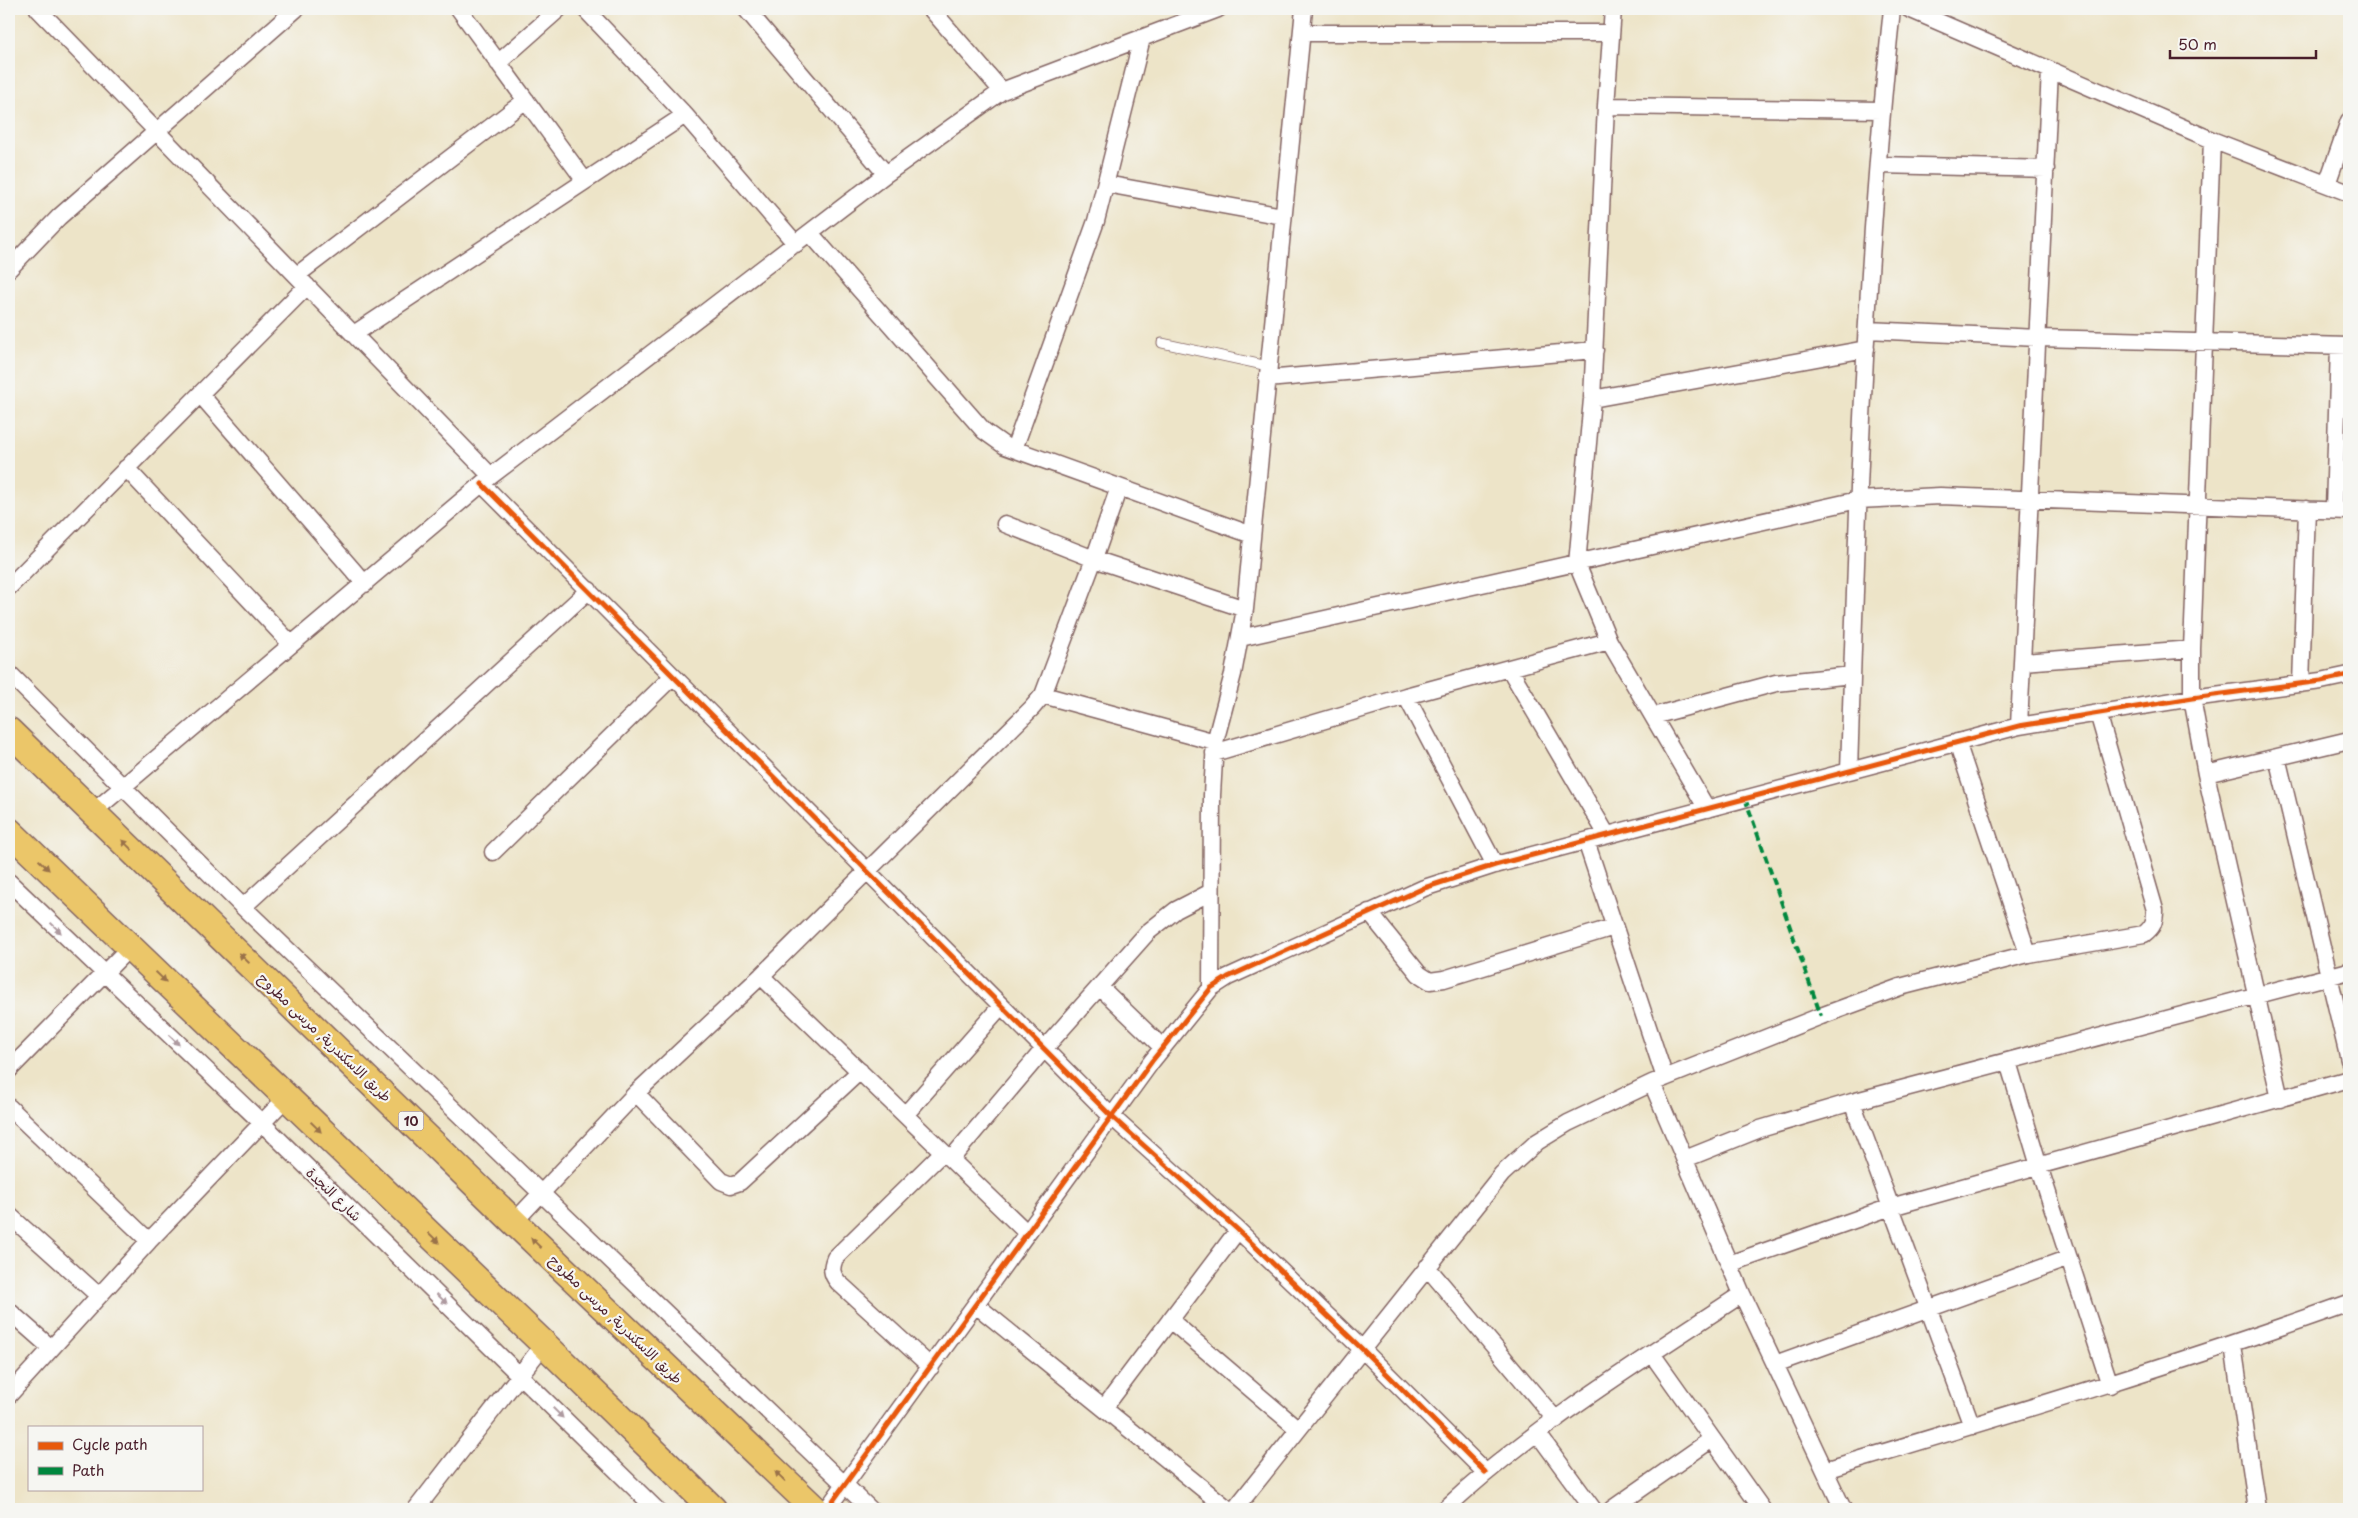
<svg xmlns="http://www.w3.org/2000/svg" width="2358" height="1518" font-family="'Playpen Sans','Playpen Sans Arabic',sans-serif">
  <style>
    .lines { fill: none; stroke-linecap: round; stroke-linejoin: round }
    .service-casing { stroke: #836462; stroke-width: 11 }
    .minor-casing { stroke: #836462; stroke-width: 19 }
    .primary-casing { stroke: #836462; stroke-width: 29 }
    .service { stroke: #fff; stroke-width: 9 }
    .minor { stroke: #fff; stroke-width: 16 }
    .primary { stroke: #ebc669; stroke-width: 26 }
    .quiet { stroke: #00873e; stroke-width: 4; stroke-dasharray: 8 4; stroke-linecap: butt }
    .cycleway-casing { stroke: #f6f6f2; stroke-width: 8 }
    .cycleway { stroke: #e8590c; stroke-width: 5 }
    .oneway { fill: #9a724a }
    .oneway2 { fill: #ae9aa0 }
    .labels { text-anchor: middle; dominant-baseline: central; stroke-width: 4.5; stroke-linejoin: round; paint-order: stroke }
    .shield { fill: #f6f6f2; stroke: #7e6067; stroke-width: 1 }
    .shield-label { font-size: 12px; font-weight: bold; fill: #4a1f2b }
    .street-label { font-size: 14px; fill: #4a1f2b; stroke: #f6f6f2 }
  </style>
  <rect width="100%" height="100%" fill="#f6f6f2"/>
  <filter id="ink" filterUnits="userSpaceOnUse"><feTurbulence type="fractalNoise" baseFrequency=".02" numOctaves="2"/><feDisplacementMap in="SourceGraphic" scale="10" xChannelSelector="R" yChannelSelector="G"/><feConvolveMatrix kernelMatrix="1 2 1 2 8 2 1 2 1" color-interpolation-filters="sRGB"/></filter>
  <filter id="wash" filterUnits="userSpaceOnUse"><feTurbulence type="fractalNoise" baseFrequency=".0096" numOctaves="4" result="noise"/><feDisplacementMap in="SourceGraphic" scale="20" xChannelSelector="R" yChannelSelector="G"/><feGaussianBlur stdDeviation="1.12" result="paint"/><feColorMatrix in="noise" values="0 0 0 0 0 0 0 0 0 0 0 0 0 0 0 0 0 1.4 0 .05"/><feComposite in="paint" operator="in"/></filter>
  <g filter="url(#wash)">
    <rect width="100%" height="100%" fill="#ede4c8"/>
  </g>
  <g filter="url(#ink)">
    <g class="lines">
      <!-- service casing -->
      <g class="service-casing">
        <path id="service" d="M1162 343 1268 366"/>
      </g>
      <!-- minor casing -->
      <g class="minor-casing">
        <path id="minor" d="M38 9 491 476
          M459 9 585 181
          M585 9 685 115 796 244
          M746 9 886 174
          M931 9 1002 91
          M1613 9 1606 106 1592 399 1577 564 1609 641 1707 809
          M1909 9 2212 140 2349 193
          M1302 33H1611
          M498 63 559 9
          M1606 106 1881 110
          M2212 140 2192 649V698L2206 774 2280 1099
          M1878 165 2046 169
          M1106 184 1283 216
          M2327 184 2349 121
          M810 233 984 431 1005 446 1252 535
          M9 269 59 217 296 9
          M297 275 526 100
          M1867 330 2038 338 2349 346
          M354 334 685 115
          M1267 379 1595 350
          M200 394 365 584
          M1592 399 1866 349
          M1014 449 1096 221 1142 38
          M126 468 291 644
          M482 484 1111 1116 1238 1230 1361 1348 1485 1472
          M2334 510 2339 346
          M1005 524 1094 559 1245 609
          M9 587 307 286
          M1240 638 1858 500 1940 496 2349 511
          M2022 662 2192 649
          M1509 668 1607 835
          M9 673 243 907 870 1509
          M2301 684 2307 509
          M1043 695 1215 742
          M1406 696 1495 865
          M1653 716 1776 683 1852 675
          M2019 726 2050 70
          M1957 742 2028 954
          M1214 753 1406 696 1609 641
          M2277 757 2349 1060
          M1849 771C1857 517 1865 262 1892 9
          M2206 774 2349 740
          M93 812 491 476 886 174 1002 91 1023 83 1218 9
          M1586 841 1665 1078
          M493 852 673 676
          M9 882 262 1123 656 1509
          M243 907 589 590
          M1369 912 1419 974 1430 981 1444 979 1614 927
          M761 976 1027 1233
          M1100 987 1162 1047
          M1211 988 1212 795 1215 742 1233 674 1245 609 1304 9
          M2008 1062 2039 1166 2110 1385
          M9 1070 130 947
          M1652 1083 1742 1294 1843 1509
          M636 1093 721 1181 731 1185 740 1182 860 1071
          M1852 1102 1972 1426
          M9 1107 149 1241
          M905 1115 1001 1006
          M951 1159 1044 1049 1148 932 1176 910 1211 892
          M1685 1159 1760 1129 1852 1102 2349 971
          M9 1215 99 1296
          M514 1222 636 1093 761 976 1032 708 1043 695 1094 559 1119 487
          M1729 1264 1891 1207 2349 1079
          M1427 1267 1556 1420
          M976 1305 1228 1509
          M9 1311 51 1348
          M1170 1320 1298 1429
          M2233 1345 2257 1509
          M1652 1354 1762 1509
          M1775 1364 2069 1258
          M931 1367 838 1282C831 1274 831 1268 835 1258L943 1152
          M9 1395 149 1241 286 1098
          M1104 1408 1238 1230
          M1538 1434 1593 1509
          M1825 1470C2001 1417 2176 1365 2349 1303
          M416 1509 544 1344
          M827 1509 1152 1061 1211 988 1228 977 1424 888 1495 865 2019 726 2192 698 2321 681 2349 675
          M1235 1509 1502 1174 1537 1142 1568 1123 1652 1083 1821 1016 1900 987 2028 954 2144 934C2153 927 2155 922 2155 910L2098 713
          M1445 1509C1534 1426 1641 1361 1742 1294
          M1612 1509 1712 1439"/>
      </g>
      <!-- primary casing -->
      <g class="primary-casing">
        <path id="primary" d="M9 731 514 1222 815 1509
          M9 831 544 1344 713 1509"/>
      </g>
      <!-- service -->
      <use href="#service" class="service"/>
      <!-- minor -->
      <use href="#minor" class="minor"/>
      <!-- primary -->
      <use href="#primary" class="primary"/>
      <!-- quiet -->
      <path class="quiet" d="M1745 798 1821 1016"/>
      <!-- cycleway casing -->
      <g class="cycleway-casing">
        <path id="cycleway" d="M482 484 1111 1116 1238 1230 1361 1348 1485 1472
          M827 1509 1152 1061 1211 988 1228 977 1424 888 1495 865 2019 726 2192 698 2321 681 2349 675"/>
      </g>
      <!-- cycleway -->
      <use href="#cycleway" class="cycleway"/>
    </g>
    <!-- one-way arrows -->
    <defs><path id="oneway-solid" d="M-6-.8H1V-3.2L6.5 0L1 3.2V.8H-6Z" transform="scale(1.25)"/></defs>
    <g class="oneway">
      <use href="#oneway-solid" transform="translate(127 845) rotate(-136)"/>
      <use href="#oneway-solid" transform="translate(44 865) rotate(44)"/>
      <use href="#oneway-solid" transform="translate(244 958) rotate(-136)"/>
      <use href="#oneway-solid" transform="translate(161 977) rotate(44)"/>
      <use href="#oneway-solid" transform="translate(316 1127) rotate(44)"/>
      <use href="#oneway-solid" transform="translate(434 1238) rotate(44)"/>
      <use href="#oneway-solid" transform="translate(536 1243) rotate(-136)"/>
      <use href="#oneway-solid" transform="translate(780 1476) rotate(-136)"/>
    </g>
    <g class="oneway2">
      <use href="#oneway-solid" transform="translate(56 928) rotate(44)"/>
      <use href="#oneway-solid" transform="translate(174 1040) rotate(43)"/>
      <use href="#oneway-solid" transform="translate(442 1299) rotate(44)"/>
      <use href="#oneway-solid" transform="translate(558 1413) rotate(45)"/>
    </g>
  </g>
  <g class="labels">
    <!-- shield labels -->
    <rect class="shield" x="398.5" y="1111.5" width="25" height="19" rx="4"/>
    <g class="shield-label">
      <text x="411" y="1121">10</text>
    </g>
    <!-- street labels -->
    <g class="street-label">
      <text transform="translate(325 1037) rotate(44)">طريق الاسكندرية, مرسى مطروح</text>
      <text transform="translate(334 1194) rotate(44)">شارع النجدة</text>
      <text transform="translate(616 1319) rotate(44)">طريق الاسكندرية, مرسى مطروح</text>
    </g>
  </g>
  <!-- margin -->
  <rect width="2358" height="1518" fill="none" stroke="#f6f6f2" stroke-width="30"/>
  <!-- legend -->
  <rect x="28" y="1426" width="175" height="65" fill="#f6f6f2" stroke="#b1a0a2"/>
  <rect x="38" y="1442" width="25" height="8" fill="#e8590c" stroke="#b1a0a2"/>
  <text x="72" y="1450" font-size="15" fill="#4a1f2b">Cycle path</text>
  <rect x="38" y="1467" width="25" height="8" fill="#00873e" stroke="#b1a0a2"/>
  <text x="72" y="1476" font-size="15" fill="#4a1f2b">Path</text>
  <!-- scale -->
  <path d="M2170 50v8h146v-8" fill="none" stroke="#4a1f2b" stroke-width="2.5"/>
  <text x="2178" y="50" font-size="15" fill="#4a1f2b" stroke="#f6f6f2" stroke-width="4" paint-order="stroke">50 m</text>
</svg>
